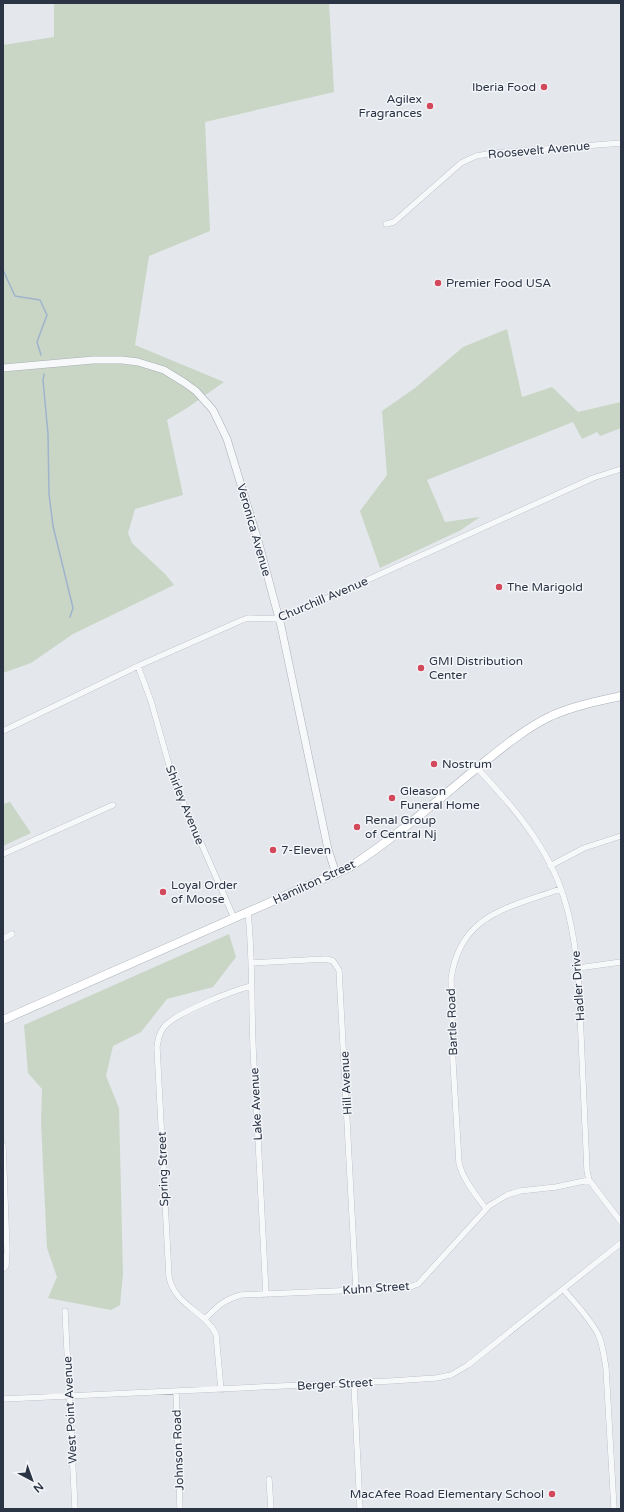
<svg xmlns="http://www.w3.org/2000/svg" width="624" height="1512" font-family="'Varela Round',sans-serif">
  <style>
    .green { fill: #c9d6c5 }
    .lines { fill: none; stroke-linecap: round; stroke-linejoin: round }
    .stream { stroke: #9fb4cc; stroke-width: 1.5 }
    .minor-casing { stroke: #a9aeb7; stroke-width: 6 }
    .tertiary-casing { stroke: #a9aeb7; stroke-width: 8 }
    .secondary-casing { stroke: #a9aeb7; stroke-width: 9 }
    .minor { stroke: #f7f8fa; stroke-width: 5.5 }
    .tertiary { stroke: #f7f8fa; stroke-width: 7 }
    .secondary { stroke: #fff; stroke-width: 8 }
    .poi-dot { fill: #d1495b; stroke: #f4f6f9; stroke-width: 1.5 }
    .labels { text-anchor: middle; dominant-baseline: central; stroke-width: 3; stroke-linejoin: round; paint-order: stroke }
    .poi-label { font-size: 12px; fill: #2b3445; stroke: #f4f6f9; text-anchor: start }
    .street-label { font-size: 12px; fill: #2b3445; stroke: #f4f6f9 }
  </style>
  <rect width="100%" height="100%" fill="#e4e7ec"/>
  <!-- green -->
  <path class="green" d="M54 3H329L334 92 205 122 210 231 149 256 135 345 224 382 187 408 167 420 183 495 135 509 128 533 132 543 166 575 174 585 73 634 31 663 3 673V45L54 37Z
    M507 329 522 397 552 387 578 412 621 402V428L600 436 597 432 582 439 573 422 427 480 445 522 480 517 461 530 380 568 360 511 387 475 382 411 415 388 463 347Z
    M10 802 31 833 3 846V804Z
    M229 934 236 957 213 987 167 999 141 1032 113 1046 106 1076 119 1108 123 1274 120 1305 111 1310 48 1298 57 1277 47 1248 41 1123 42 1089 28 1073 24 1025Z"/>
  <g class="lines">
    <!-- stream -->
    <path class="stream" d="M3 270 15 296 40 300 47 315 37 342 41 355
      M44 374 43 380 48 434 49 494 53 526 73 608 70 617"/>
    <!-- minor casing -->
    <g class="minor-casing">
      <path id="minor" d="M386 224 394 222 461 163 476 156 494 153 621 143
        M138 666 151 701 173 779 234 918
        M3 731 138 666 240 621 248 618 281 619 593 478 621 469
        M477 768C512 805 549 848 564 898 578 942 579 989 581 1035 583 1081 585 1126 587 1171L589 1180 621 1222
        M3 854 113 805
        M550 866 584 848 621 836
        M248 913C254 968 250 1024 255 1079L266 1295
        M3 939 12 934
        M251 963 326 959 333 961 339 970 356 1290
        M578 968 621 962
        M3 1145 7 1251 6 1266 3 1269
        M486 1209C476 1195 463 1180 459 1163L453 1062 451 979C460 914 508 908 560 889
        M563 1289C575 1303 589 1317 598 1334 603 1345 604 1357 606 1368L614 1509
        M65 1311 75 1509
        M205 1319C218 1306 223 1300 241 1295L407 1288 418 1284 489 1206 507 1195 520 1191 556 1187 589 1180
        M354 1383 360 1509
        M221 1390 216 1334C204 1310 175 1306 169 1277L157 1047C158 1040 159 1033 164 1027 175 1013 232 991 251 986
        M176 1391 180 1509
        M3 1399 391 1381 436 1378 451 1375 468 1365 621 1243
        M269 1479 271 1509"/>
    </g>
    <!-- tertiary casing -->
    <g class="tertiary-casing">
      <path id="tertiary" d="M3 368 93 360H122L138 362 164 370 185 383 196 391 213 410 227 439 259 544 281 626 328 849 336 874"/>
    </g>
    <!-- secondary casing -->
    <g class="secondary-casing">
      <path id="secondary" d="M3 1020 350 867C393 839 432 805 472 772 497 752 522 730 551 716 573 706 598 701 621 696"/>
    </g>
    <!-- minor -->
    <use href="#minor" class="minor"/>
    <!-- tertiary -->
    <use href="#tertiary" class="tertiary"/>
    <!-- secondary -->
    <use href="#secondary" class="secondary"/>
  </g>
  <!-- markers -->
  <g class="poi-dot">
    <circle cx="544" cy="87" r="4"/>
    <circle cx="430" cy="106" r="4"/>
    <circle cx="438" cy="283" r="4"/>
    <circle cx="499" cy="587" r="4"/>
    <circle cx="421" cy="668" r="4"/>
    <circle cx="434" cy="764" r="4"/>
    <circle cx="392" cy="798" r="4"/>
    <circle cx="357" cy="827" r="4"/>
    <circle cx="273" cy="850" r="4"/>
    <circle cx="163" cy="892" r="4"/>
    <circle cx="552" cy="1494" r="4"/>
  </g>
  <g class="labels">
    <!-- poi labels -->
    <g class="poi-label">
      <text x="536" y="87" text-anchor="end">Iberia Food</text>
      <text x="422" y="99" text-anchor="end">Agilex<tspan x="422" dy="14">Fragrances</tspan></text>
      <text x="446" y="283">Premier Food USA</text>
      <text x="507" y="587">The Marigold</text>
      <text x="429" y="661">GMI Distribution<tspan x="429" dy="14">Center</tspan></text>
      <text x="442" y="764">Nostrum</text>
      <text x="400" y="791">Gleason<tspan x="400" dy="14">Funeral Home</tspan></text>
      <text x="365" y="820">Renal Group<tspan x="365" dy="14">of Central Nj</tspan></text>
      <text x="281" y="850">7-Eleven</text>
      <text x="171" y="885">Loyal Order<tspan x="171" dy="14">of Moose</tspan></text>
      <text x="544" y="1494" text-anchor="end">MacAfee Road Elementary School</text>
    </g>
    <!-- street labels -->
    <g class="street-label">
      <text transform="translate(539 150) rotate(-5)">Roosevelt Avenue</text>
      <text transform="translate(254 530) rotate(74)">Veronica Avenue</text>
      <text transform="translate(323 599) rotate(-23)">Churchill Avenue</text>
      <text transform="translate(185 805) rotate(68)">Shirley Avenue</text>
      <text transform="translate(314 882) rotate(-25)">Hamilton Street</text>
      <text transform="translate(578 986) rotate(-94)">Hadler Drive</text>
      <text transform="translate(452 1022) rotate(-92)">Bartle Road</text>
      <text transform="translate(346 1083) rotate(-93)">Hill Avenue</text>
      <text transform="translate(256 1104) rotate(-93)">Lake Avenue</text>
      <text transform="translate(163 1169) rotate(-92)">Spring Street</text>
      <text transform="translate(376 1288) rotate(-4)">Kuhn Street</text>
      <text transform="translate(335 1384) rotate(-3)">Berger Street</text>
      <text transform="translate(70 1410) rotate(-93)">West Point Avenue</text>
      <text transform="translate(178 1450) rotate(-92)">Johnson Road</text>
    </g>
  </g>
  <!-- border -->
  <rect width="624" height="1512" fill="none" stroke="#2b3445" stroke-width="8"/>
  <!-- north arrow -->
  <g transform="translate(32 1480) rotate(139)" stroke="#f4f6f9" stroke-width="3" paint-order="stroke">
  <path d="M0-3L7 15L0 10L-7 15Z" fill="#2b3445"/>
  <text y="-6" font-size="11" font-weight="bold" text-anchor="middle" fill="#2b3445">N</text>
  </g>
</svg>
